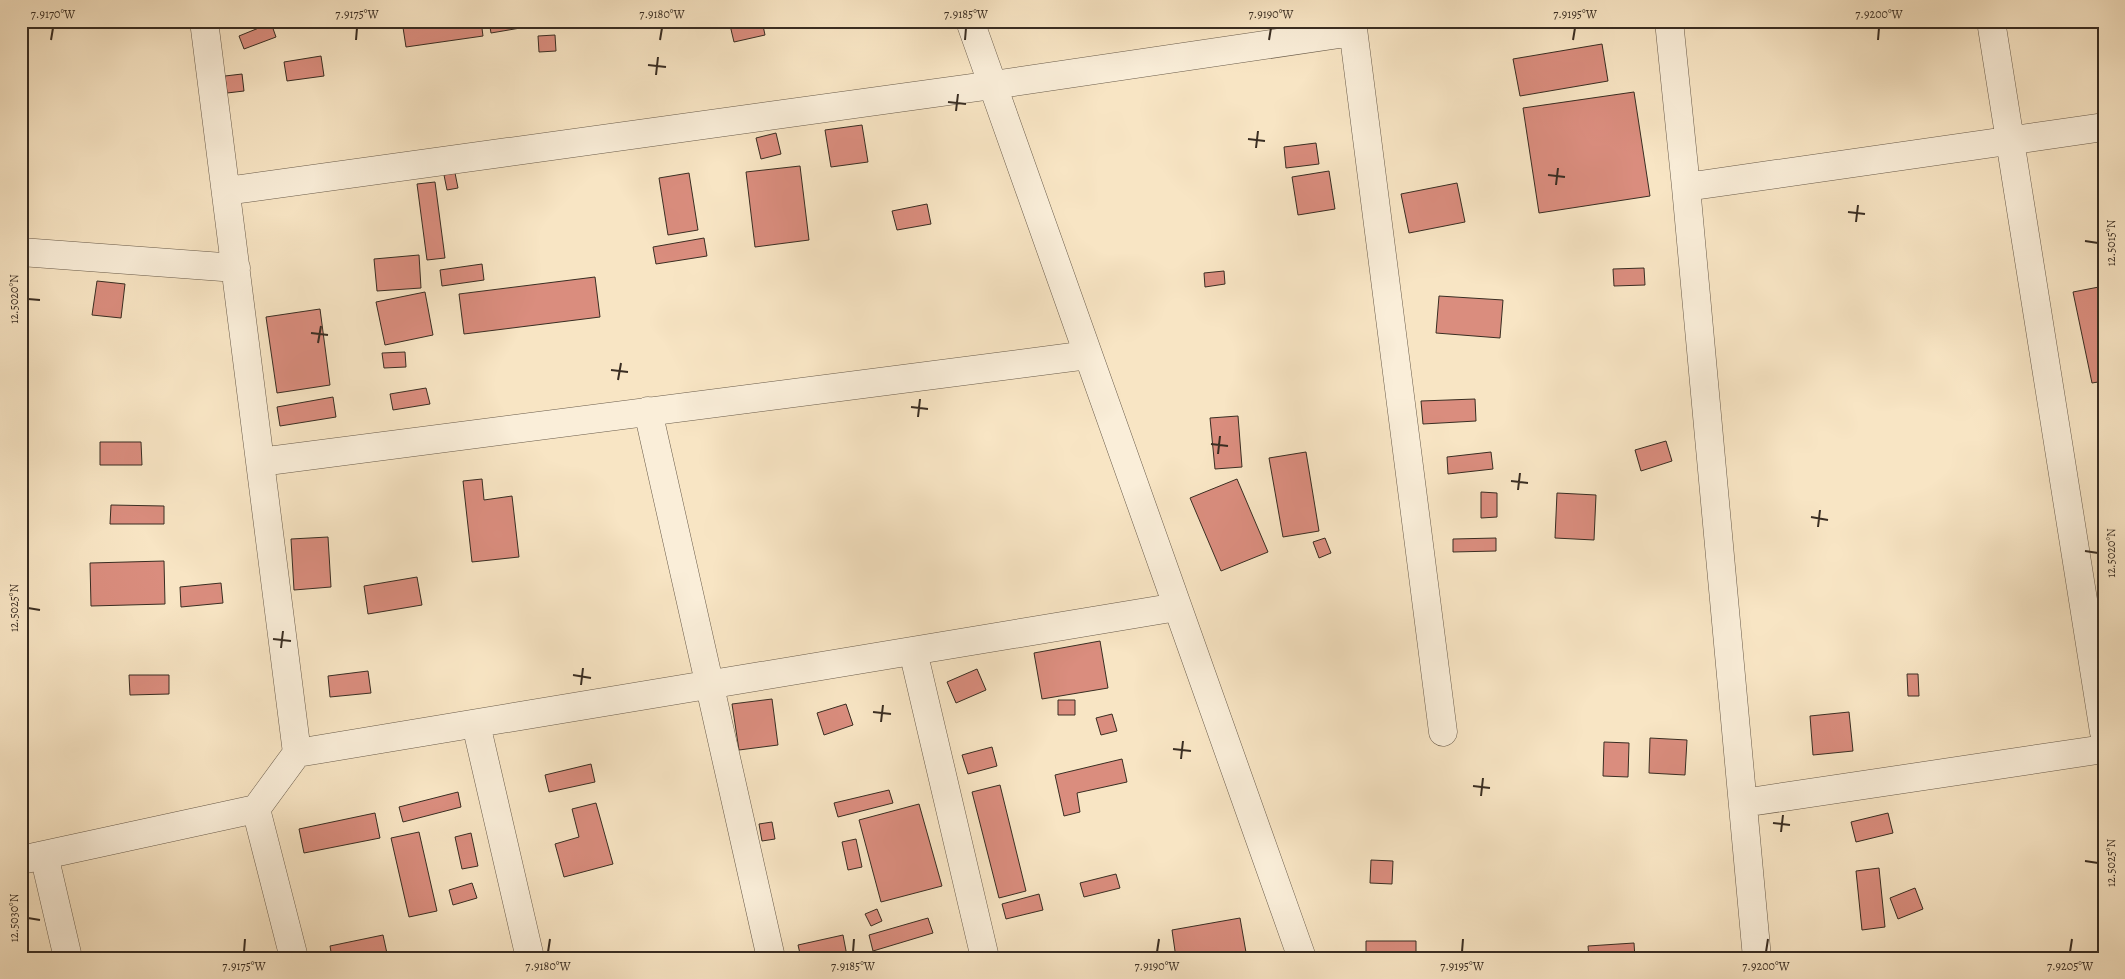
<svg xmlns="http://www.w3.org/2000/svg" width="2125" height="979" font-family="Alegreya,serif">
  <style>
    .building { fill: #da8d7e; stroke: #392d22 }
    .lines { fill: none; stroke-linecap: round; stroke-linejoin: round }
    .minor-casing { stroke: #695b4a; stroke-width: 29 }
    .minor { stroke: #faeed9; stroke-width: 28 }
    .ticks { fill: none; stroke: #392d22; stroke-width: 2 }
    .neatline { fill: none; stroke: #392d22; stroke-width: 2 }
    .ticks-label { font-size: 12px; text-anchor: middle; fill: #392d22 }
  </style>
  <rect width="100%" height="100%" fill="#f8e5c4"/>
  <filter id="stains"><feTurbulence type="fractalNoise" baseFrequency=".004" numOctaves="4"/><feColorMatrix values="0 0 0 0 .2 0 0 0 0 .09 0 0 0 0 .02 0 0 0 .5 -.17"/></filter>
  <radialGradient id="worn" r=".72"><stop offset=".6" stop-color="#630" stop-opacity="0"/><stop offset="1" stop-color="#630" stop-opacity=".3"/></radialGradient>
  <!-- building -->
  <path class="building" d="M402 21H481L483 36 406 47Z
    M489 21H538V25L491 33Z
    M729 21H762L765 35 734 42Z
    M271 23 276 37 244 49 239 36Z
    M555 35 556 51 539 52 538 36Z
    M1602 44 1608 81 1520 96 1513 59Z
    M321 56 324 76 287 81 284 62Z
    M242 74 244 91 227 93 225 76Z
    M1634 92 1650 196 1539 213 1523 108Z
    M862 125 868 162 831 167 825 130Z
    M776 133 781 154 761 159 756 138Z
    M1316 143 1319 164 1286 168 1284 147Z
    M800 166 809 240 755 247 746 172Z
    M1329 171 1335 209 1298 215 1292 177Z
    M455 173 458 188 447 190 444 175Z
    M689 173 698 230 668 235 659 178Z
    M435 182 445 258 427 260 417 184Z
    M1457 183 1465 222 1409 233 1401 194Z
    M927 204 931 224 897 230 892 211Z
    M704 238 707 256 656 264 653 247Z
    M419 255 421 288 377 291 374 259Z
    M482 264 484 280 442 286 440 270Z
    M1644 268 1645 285 1614 286 1613 269Z
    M1224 271 1225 284 1205 287 1204 273Z
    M595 277 600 317 464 334 459 294Z
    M97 281 125 284 121 318 92 315Z
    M2104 286V381L2092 383 2073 292Z
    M425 292 433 335 385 345 376 302Z
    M1439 296 1503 300 1500 338 1436 333Z
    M320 309 330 385 277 393 266 317Z
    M405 352 406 367 384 368 382 353Z
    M426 388 430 404 393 410 390 394Z
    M333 397 336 417 280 426 277 407Z
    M1475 399 1476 421 1423 424 1421 401Z
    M1238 416 1242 467 1215 469 1210 418Z
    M1666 441 1672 461 1641 471 1635 450Z
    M100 442H141L142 465H100Z
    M1306 452 1319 531 1283 537 1269 458Z
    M1491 452 1493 469 1448 474 1447 457Z
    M482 479 484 500 512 496 519 557 472 562 463 481Z
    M1237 479 1268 552 1221 571 1190 498Z
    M1481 492 1497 493V517L1481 518Z
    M1557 493 1596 495 1594 540 1555 538Z
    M111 505 164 506V524H110Z
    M328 537 331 587 294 590 291 539Z
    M1325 538 1331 553 1319 558 1313 542Z
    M1496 538V551L1453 552V539Z
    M164 561 165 604 91 606 90 563Z
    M417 577 422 605 368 614 364 586Z
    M221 583 223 603 181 607 180 587Z
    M1100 641 1108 688 1042 699 1034 653Z
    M977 669 986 690 956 703 947 682Z
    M368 671 371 693 330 697 328 676Z
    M1907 674H1918L1919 696H1908Z
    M129 675H169V694L130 695Z
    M772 699 778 745 739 750 732 704Z
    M1058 700H1075V715H1058Z
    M846 704 853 725 824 735 817 713Z
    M1849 712 1853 751 1813 755 1810 716Z
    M1112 714 1117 731 1101 735 1096 718Z
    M1650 738 1687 740 1685 775 1649 773Z
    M1604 742 1629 743 1628 777 1603 776Z
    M992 747 997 766 968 774 962 755Z
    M1122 759 1127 782 1077 793 1080 812 1064 816 1055 775Z
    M591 764 595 782 549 792 545 775Z
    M1000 785 1026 891 999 898 972 792Z
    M889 790 893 803 838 817 834 803Z
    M458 792 461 807 403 822 399 807Z
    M596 803 613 864 564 877 555 844 579 837 572 809Z
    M919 804 942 886 881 902 859 820Z
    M375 813 380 838 304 853 299 829Z
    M1888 813 1893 833 1856 842 1851 822Z
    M772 822 775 839 762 841 759 824Z
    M419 832 437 911 409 917 391 838Z
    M471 833 478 866 462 869 455 837Z
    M856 839 862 867 848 870 842 842Z
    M1371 860 1393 861 1392 884 1370 883Z
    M1879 868 1885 927 1862 930 1856 871Z
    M1116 874 1120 888 1084 897 1080 883Z
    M472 883 477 898 453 905 449 890Z
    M1915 888 1923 909 1898 919 1890 898Z
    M1039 894 1043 910 1006 919 1002 904Z
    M877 909 882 921 871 926 865 914Z
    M928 918 933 933 873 951 869 935Z
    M1240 918 1247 958H1176L1172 930Z
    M383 935 388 958H332L330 946Z
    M843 935 847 956 801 958 798 945Z
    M1366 941H1416V958H1366Z
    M1634 943 1635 958H1589L1588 946Z
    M796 954V958H780V957Z"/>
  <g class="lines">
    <!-- minor casing -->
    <g class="minor-casing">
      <path id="minor" d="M970 21 1302 958
        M1352 21 1443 732
        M1669 21 1686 187 1757 958
        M1991 21 2104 732
        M1686 187 2104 127
        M226 191 993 85 1353 32
        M21 252 236 268
        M648 411 771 958
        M260 462 1088 355
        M913 651 985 958
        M476 724 530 958
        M297 753 1177 607
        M1743 803 2104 749
        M256 809 294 958
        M44 855 68 958
        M21 860 256 809 297 753 204 21"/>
    </g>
    <!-- minor -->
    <use href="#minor" class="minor"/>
  </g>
  <!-- ticks -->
  <path class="ticks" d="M51 40 53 28M356 40 357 28M660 40 662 28M965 40 966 28M1269 40 1271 28M1573 40 1575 28M1878 40 1879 28M648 65 666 67M656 75 658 57M948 102 966 104M956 111 958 94M1248 139 1265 141M1256 148 1258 131M1548 175 1565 177M1556 185 1558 168M1848 212 1865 214M1856 222 1858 205M2085 241 2098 243M28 299 40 300M311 333 328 335M318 343 321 326M611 370 628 372M618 380 621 363M911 407 928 409M918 417 920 399M1211 444 1228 446M1218 454 1220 436M1511 481 1528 483M1518 490 1520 473M1811 517 1828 520M1818 527 1820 510M2085 551 2098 553M28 608 40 610M273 639 291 641M281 648 283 631M573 675 591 678M581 685 583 668M873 712 891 714M881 722 883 705M1173 749 1191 751M1181 759 1183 741M1473 786 1490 788M1481 796 1483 778M1773 823 1790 825M1781 832 1783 815M2085 861 2098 863M28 918 40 920M244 952 245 939M548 952 550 939M853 952 854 939M1157 952 1159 939M1462 952 1463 939M1766 952 1768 939M2070 952 2072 939"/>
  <!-- margin -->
  <rect width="2125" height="979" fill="none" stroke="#f8e5c4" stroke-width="55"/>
  <rect x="28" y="28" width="2070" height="924" class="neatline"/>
  <g class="ticks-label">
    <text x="53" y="18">7.9170°W</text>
    <text x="357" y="18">7.9175°W</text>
    <text x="662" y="18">7.9180°W</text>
    <text x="966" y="18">7.9185°W</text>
    <text x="1271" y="18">7.9190°W</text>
    <text x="1575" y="18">7.9195°W</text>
    <text x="1879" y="18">7.9200°W</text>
    <text transform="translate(2111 243) rotate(-90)" y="4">12.5015°N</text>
    <text transform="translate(14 299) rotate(-90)" y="4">12.5020°N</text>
    <text transform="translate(2111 553) rotate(-90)" y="4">12.5020°N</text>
    <text transform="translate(14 608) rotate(-90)" y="4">12.5025°N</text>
    <text transform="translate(2111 863) rotate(-90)" y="4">12.5025°N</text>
    <text transform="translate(14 918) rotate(-90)" y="4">12.5030°N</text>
    <text x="244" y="970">7.9175°W</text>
    <text x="548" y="970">7.9180°W</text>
    <text x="853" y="970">7.9185°W</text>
    <text x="1157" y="970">7.9190°W</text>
    <text x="1462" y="970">7.9195°W</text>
    <text x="1766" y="970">7.9200°W</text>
    <text x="2070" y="970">7.9205°W</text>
  </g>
  <rect width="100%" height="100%" filter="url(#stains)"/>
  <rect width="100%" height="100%" fill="url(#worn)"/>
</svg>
